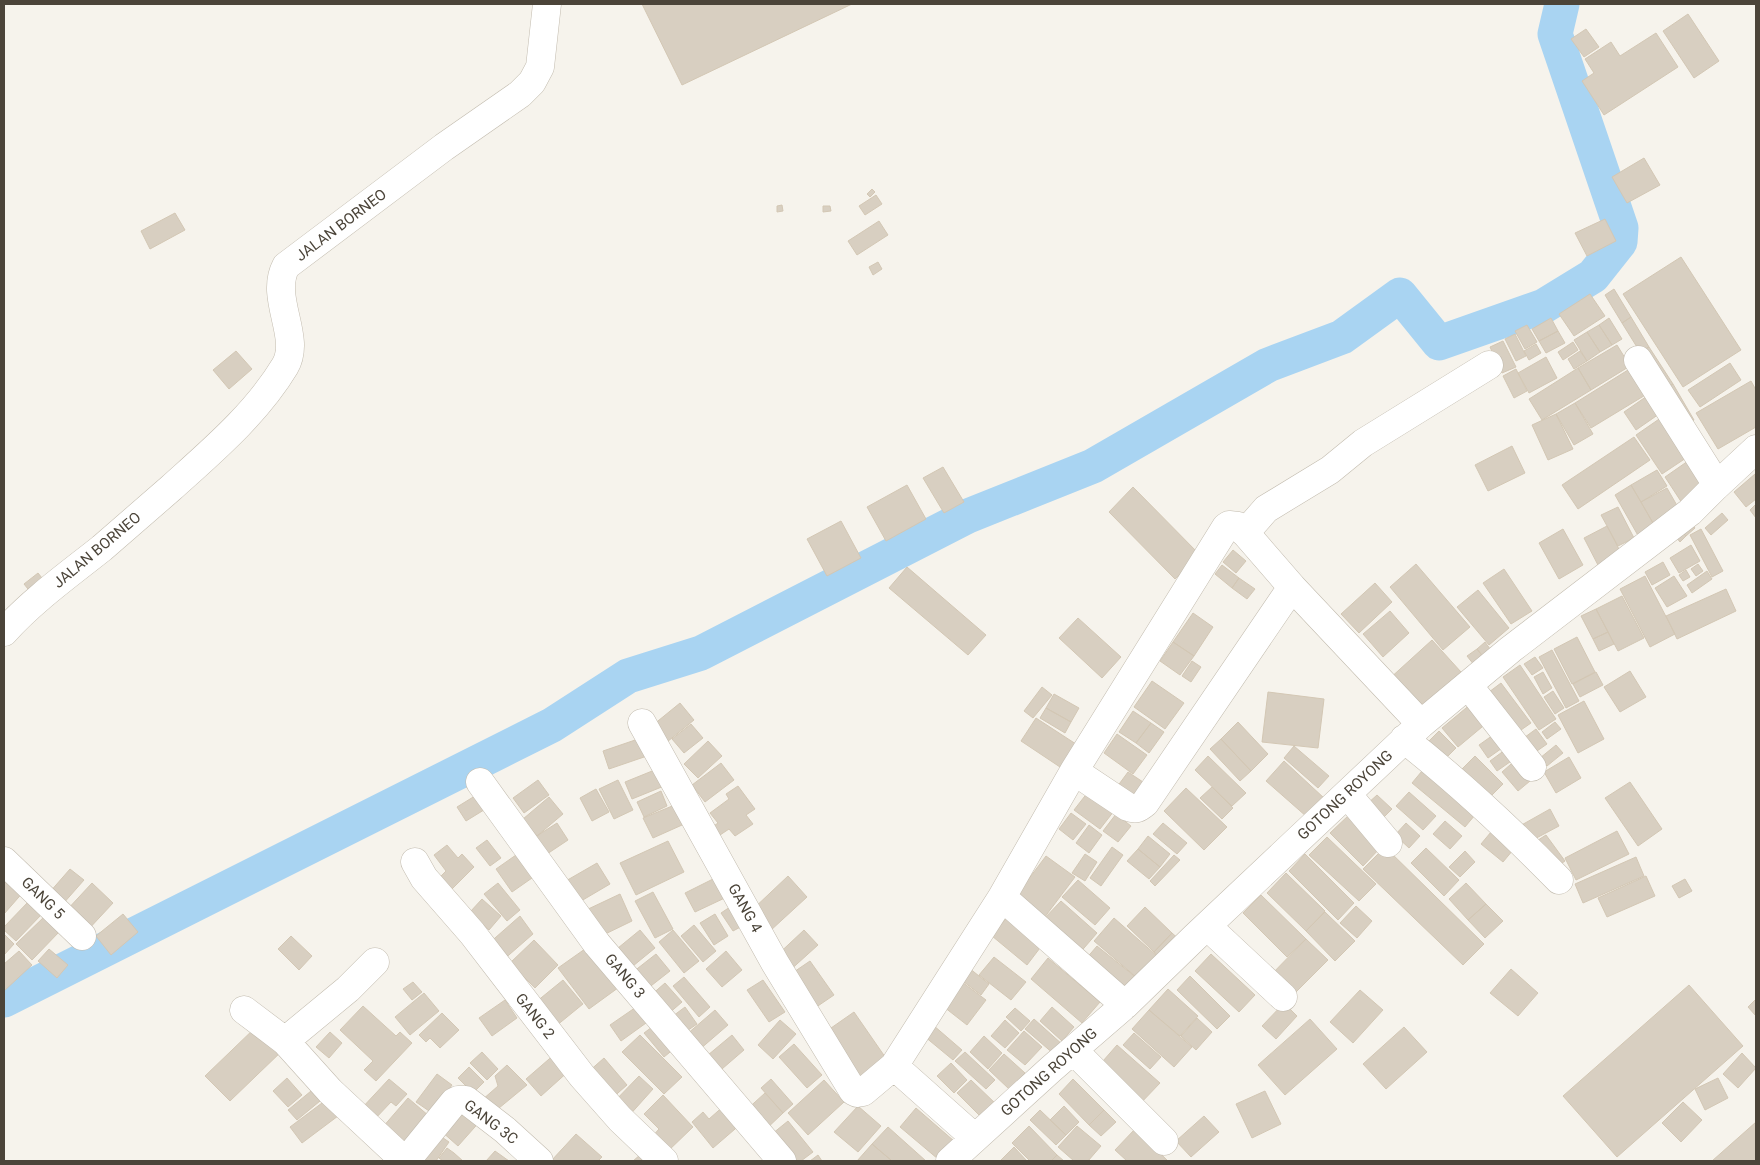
<svg xmlns="http://www.w3.org/2000/svg" width="1760" height="1165" font-family="Roboto,sans-serif">
  <style>
    .lines { fill: none; stroke-linecap: round; stroke-linejoin: round }
    .river { stroke: #a9d4f2; stroke-width: 35 }
    .building { fill: #d8cfc1; stroke: #d3c7b4 }
    .minor-casing { stroke: #c2bbae; stroke-width: 29 }
    .minor { stroke: #fff; stroke-width: 28 }
    .labels { text-anchor: middle; dominant-baseline: central; stroke-width: 4.5; stroke-linejoin: round; paint-order: stroke }
    .street-label { font-size: 15px; fill: #4b4439; stroke: #fff }
  </style>
  <rect width="100%" height="100%" fill="#f6f3ec"/>
  <g class="lines">
    <!-- river -->
    <path class="river" d="M4 1000 552 725 628 676 701 653 968 516 1093 466 1268 365 1342 337 1400 295 1439 343 1544 306 1593 276 1620 242 1621 228 1555 34 1562 4"/>
  </g>
  <!-- building -->
  <path class="building" d="M642 4H852L682 85Z
    M1688 14 1719 61 1694 78 1663 31Z
    M1586 29 1599 47 1584 57 1571 39Z
    M1656 33 1678 67 1604 115 1582 81 1594 73 1585 59 1611 42 1620 56Z
    M1644 158 1660 185 1627 203 1612 177Z
    M872 189 875 192 870 197 867 194Z
    M876 195 882 204 865 215 859 206Z
    M782 205 783 211 777 212V206Z
    M823 206H830L831 211 823 212Z
    M175 213 185 230 150 249 141 231Z
    M1605 219 1616 241 1587 256 1575 233Z
    M879 221 888 235 857 255 848 241Z
    M1681 257 1741 350 1683 387 1623 294Z
    M878 262 882 269 873 275 869 267Z
    M1614 289 1631 317 1622 323 1605 295Z
    M1590 294 1605 316 1574 336 1559 314Z
    M1631 317 1649 347 1640 352 1622 323Z
    M1551 318 1558 331 1539 341 1532 329Z
    M1609 318 1622 339 1612 345 1599 325Z
    M1527 325 1537 342 1525 349 1515 331Z
    M1599 325 1612 345 1600 352 1587 332Z
    M1558 331 1565 343 1546 353 1539 341Z
    M1587 332 1600 352 1587 361 1574 340Z
    M1515 334 1526 356 1516 361 1505 339Z
    M1503 341 1516 367 1502 373 1490 347Z
    M1573 342 1578 350 1563 360 1558 352Z
    M1536 344 1541 353 1529 360 1524 351Z
    M1617 345 1630 366 1591 390 1578 368Z
    M1649 347 1673 384 1663 390 1640 352Z
    M236 351 252 369 229 389 213 370Z
    M1580 351 1587 361 1574 369 1568 359Z
    M1546 357 1557 378 1529 393 1518 373Z
    M1730 363 1741 380 1700 407 1688 390Z
    M1636 365 1652 391 1591 428 1575 403Z
    M1578 368 1591 390 1542 420 1529 399Z
    M1516 369 1527 391 1514 398 1503 376Z
    M1751 381 1756 390V427L1718 449 1696 413Z
    M1673 384 1694 420 1685 425 1663 390Z
    M1650 394 1662 412 1636 430 1624 412Z
    M1575 403 1593 434 1574 445 1556 414Z
    M1556 414 1573 449 1548 460 1532 425Z
    M1665 415 1692 454 1662 474 1636 435Z
    M1634 437 1650 460 1578 509 1562 485Z
    M1512 446 1525 473 1488 491 1475 465Z
    M1688 461 1706 486 1682 503 1665 477Z
    M943 467 964 502 944 513 923 478Z
    M1657 470 1667 486 1641 502 1631 485Z
    M1755 474 1756 499 1746 507 1734 492Z
    M907 485 926 519 886 541 867 507Z
    M1631 485 1657 530 1640 539 1615 495Z
    M1133 487 1200 555 1175 579 1109 512Z
    M1667 488 1683 516 1657 530 1641 502Z
    M1756 504V518L1750 510Z
    M1618 507 1634 538 1618 546 1601 515Z
    M1722 513 1728 520 1711 535 1705 528Z
    M841 521 861 558 827 576 807 539Z
    M1691 523 1695 528 1686 536 1682 532Z
    M1607 526 1622 555 1599 567 1584 538Z
    M1563 529 1583 565 1559 579 1539 543Z
    M1701 529 1723 571 1712 577 1690 535Z
    M1682 532 1686 536 1680 542 1676 537Z
    M1691 545 1700 561 1679 573 1670 558Z
    M1233 550 1246 561 1236 573 1223 562Z
    M1663 562 1670 575 1652 585 1645 572Z
    M1416 564 1470 627 1443 650 1390 587Z
    M1698 564 1703 571 1696 576 1691 569Z
    M1222 565 1239 578 1232 588 1215 574Z
    M907 567 986 635 968 655 889 588Z
    M1504 569 1532 611 1511 624 1483 583Z
    M1686 570 1690 577 1683 581 1679 575Z
    M1707 571 1712 579 1692 593 1687 585Z
    M38 573 46 583 32 594 24 584Z
    M1645 576 1675 634 1650 647 1620 589Z
    M1674 576 1687 596 1667 607 1655 588Z
    M1239 578 1255 589 1247 599 1232 588Z
    M1375 583 1392 602 1359 633 1341 614Z
    M1726 589 1736 611 1677 639 1666 616Z
    M1478 590 1509 628 1489 645 1457 607Z
    M1622 596 1644 638 1618 651 1596 609Z
    M1596 609 1608 632 1593 639 1581 616Z
    M1390 611 1409 633 1383 657 1363 634Z
    M1193 613 1213 627 1194 656 1173 642Z
    M1078 618 1121 657 1102 678 1059 638Z
    M1608 632 1614 644 1599 651 1593 639Z
    M1577 637 1595 672 1572 684 1554 649Z
    M1432 640 1461 672 1418 711 1388 680Z
    M1173 642 1194 656 1180 675 1160 661Z
    M1485 642 1496 657 1488 663 1477 649Z
    M1477 649 1488 663 1478 670 1467 656Z
    M1552 650 1579 701 1566 708 1539 657Z
    M1535 657 1543 668 1532 675 1524 664Z
    M1192 661 1201 667 1191 682 1182 676Z
    M1520 665 1556 719 1539 730 1503 677Z
    M1630 671 1646 697 1620 712 1604 687Z
    M1543 672 1552 688 1543 694 1534 677Z
    M1596 672 1603 685 1580 697 1573 684Z
    M1152 681 1184 703 1165 729 1134 707Z
    M1501 683 1531 723 1511 737 1481 698Z
    M1042 687 1052 695 1033 718 1024 711Z
    M1553 691 1564 708 1555 714 1544 697Z
    M1268 692 1324 699 1318 748 1262 742Z
    M1054 694 1079 708 1071 722 1046 708Z
    M1478 698 1494 717 1458 747 1442 728Z
    M1584 701 1604 739 1578 753 1558 715Z
    M680 703 694 720 667 742 653 725Z
    M1046 708 1071 722 1065 733 1040 718Z
    M1133 711 1151 723 1136 743 1119 732Z
    M1036 718 1079 746 1063 769 1021 741Z
    M1238 722 1268 754 1251 771 1221 739Z
    M1555 722 1561 729 1547 739 1542 732Z
    M1151 723 1164 732 1149 753 1136 743Z
    M691 724 703 738 684 753 672 739Z
    M1536 729 1547 744 1527 758 1517 743Z
    M1439 731 1456 748 1439 765 1422 748Z
    M1496 733 1505 746 1488 758 1479 745Z
    M1117 734 1147 755 1133 774 1104 753Z
    M641 738 647 756 609 769 603 751Z
    M1221 739 1251 771 1240 781 1210 749Z
    M708 741 722 756 698 778 684 764Z
    M1556 745 1563 753 1547 766 1540 758Z
    M1294 746 1329 776 1318 788 1284 758Z
    M1509 747 1517 757 1497 771 1490 761Z
    M1208 756 1246 793 1232 806 1195 770Z
    M1475 756 1503 784 1485 802 1457 774Z
    M1519 757 1536 776 1518 791 1502 772Z
    M1569 757 1581 778 1556 793 1544 772Z
    M1284 761 1324 798 1307 817 1266 781Z
    M721 763 734 780 705 802 692 785Z
    M1427 765 1480 809 1465 827 1412 783Z
    M662 767 669 784 632 799 625 782Z
    M1128 772 1149 786 1135 806 1114 791Z
    M538 780 549 795 524 813 513 798Z
    M618 780 633 810 614 819 599 789Z
    M1630 782 1662 829 1638 846 1605 798Z
    M738 786 755 809 746 815 753 824 735 836 729 829 717 837 711 828 718 823 710 813 729 799 726 794Z
    M1212 787 1233 808 1222 819 1200 798Z
    M1186 788 1227 827 1204 850 1164 811Z
    M596 789 609 812 592 821 580 798Z
    M483 791 492 805 466 821 457 807Z
    M661 791 667 806 644 817 637 802Z
    M1088 792 1114 811 1100 829 1074 810Z
    M1409 792 1436 816 1423 830 1396 806Z
    M1377 795 1392 809 1382 819 1367 804Z
    M549 797 563 814 537 836 523 819Z
    M682 802 691 821 653 838 643 818Z
    M1550 809 1559 826 1527 843 1518 827Z
    M1071 813 1086 824 1073 840 1059 829Z
    M1116 814 1131 826 1118 842 1103 831Z
    M1350 814 1382 846 1363 866 1330 833Z
    M1445 821 1462 836 1450 849 1433 834Z
    M557 823 568 840 544 856 532 839Z
    M1163 823 1187 843 1177 854 1153 834Z
    M1406 823 1420 836 1409 848 1395 835Z
    M1089 825 1102 835 1089 853 1076 843Z
    M1496 826 1518 844 1503 862 1481 844Z
    M1617 831 1629 854 1576 880 1565 858Z
    M1546 835 1565 861 1551 871 1532 844Z
    M1148 836 1170 854 1160 867 1138 849Z
    M1327 837 1376 884 1359 901 1309 855Z
    M487 840 501 858 490 866 476 848Z
    M668 841 684 872 636 895 620 863Z
    M447 845 458 858 462 854 474 867 446 895 434 883 446 871 434 855Z
    M1112 847 1123 855 1101 886 1090 878Z
    M1385 847 1484 944 1463 965 1363 869Z
    M526 848 542 871 512 892 496 869Z
    M1426 848 1459 880 1444 896 1411 863Z
    M1138 849 1160 867 1149 879 1127 861Z
    M1465 851 1475 862 1460 877 1449 867Z
    M1085 854 1097 862 1085 881 1072 873Z
    M1305 854 1354 903 1338 920 1289 871Z
    M1174 855 1180 860 1155 886 1150 881Z
    M1046 856 1075 877 1041 922 1012 901Z
    M1636 857 1644 876 1583 903 1575 884Z
    M597 863 610 884 576 904 564 882Z
    M70 869 84 880 62 905 49 893Z
    M1286 873 1325 911 1306 931 1267 893Z
    M8 876 25 890 4 914V881Z
    M719 876 729 896 695 912 685 893Z
    M788 876 807 897 770 931 751 911Z
    M1646 876 1655 896 1607 917 1598 898Z
    M1685 879 1692 891 1679 898 1672 886Z
    M1078 880 1110 908 1095 925 1062 897Z
    M92 883 113 903 86 932 65 912Z
    M498 883 520 910 507 921 484 894Z
    M1466 883 1486 904 1468 920 1449 899Z
    M653 892 673 929 655 938 635 901Z
    M620 894 632 921 597 938 584 911Z
    M1261 895 1306 939 1287 957 1243 913Z
    M482 899 501 916 489 930 470 912Z
    M29 901 42 914 16 941 4 930V927Z
    M1061 901 1097 933 1078 955 1041 922Z
    M1486 904 1503 921 1485 938 1468 920Z
    M733 905 746 924 733 931 721 913Z
    M1356 906 1372 921 1357 938 1340 923Z
    M1145 907 1172 933 1154 952 1127 926Z
    M1325 912 1355 941 1335 961 1306 931Z
    M123 914 138 932 111 955 96 936Z
    M715 914 728 936 714 945 700 923Z
    M45 916 60 931 32 960 16 944Z
    M520 916 533 934 502 961 487 945Z
    M1008 916 1043 944 1027 965 992 936Z
    M1114 918 1156 955 1136 977 1094 941Z
    M694 925 716 951 703 962 681 936Z
    M640 930 655 948 633 966 618 948Z
    M673 930 699 961 684 973 659 942Z
    M804 930 818 945 787 973 773 959Z
    M1172 933 1181 941 1163 960 1154 952Z
    M4 934 14 944 4 955Z
    M291 936 312 956 299 970 278 949Z
    M1306 939 1328 960 1288 1000 1267 979Z
    M534 940 558 965 535 988 510 963Z
    M592 944 622 985 589 1009 558 968Z
    M1097 946 1143 983 1131 998 1085 960Z
    M49 949 68 965 57 978 38 961Z
    M19 951 32 965 4 991V964Z
    M726 951 742 970 722 987 706 969Z
    M656 954 670 971 647 989 633 972Z
    M1211 954 1255 995 1239 1012 1195 971Z
    M994 957 1026 982 1011 1000 979 975Z
    M1048 958 1100 1002 1082 1023 1031 979Z
    M810 961 834 995 809 1012 785 978Z
    M969 968 989 984 981 995 960 979Z
    M1511 969 1538 993 1518 1016 1490 993Z
    M1190 976 1230 1016 1217 1029 1177 990Z
    M684 977 710 1007 699 1017 673 986Z
    M563 980 583 1004 556 1026 536 1002Z
    M763 980 785 1012 769 1022 747 990Z
    M413 982 422 992 412 1000 403 989Z
    M962 982 986 1000 967 1025 944 1007Z
    M665 983 682 1002 667 1015 650 996Z
    M1689 985 1743 1046 1617 1157 1563 1096Z
    M1168 989 1198 1016 1180 1036 1149 1010Z
    M1360 990 1383 1010 1353 1043 1330 1022Z
    M424 993 439 1011 410 1035 395 1017Z
    M1756 999V1016L1748 1007Z
    M505 1000 517 1018 492 1036 479 1018Z
    M642 1003 653 1018 621 1041 610 1025Z
    M1284 1003 1297 1016 1276 1039 1262 1026Z
    M363 1006 396 1036 400 1032 412 1043 376 1081 364 1070 373 1061 340 1030Z
    M685 1007 697 1024 681 1035 669 1019Z
    M1052 1007 1074 1027 1062 1041 1040 1021Z
    M1015 1008 1030 1021 1021 1031 1006 1017Z
    M715 1010 728 1025 699 1050 686 1035Z
    M1149 1010 1192 1047 1174 1067 1132 1029Z
    M854 1012 890 1064 857 1086 821 1035Z
    M442 1013 459 1030 440 1048 430 1038 426 1042 419 1035Z
    M1197 1018 1212 1032 1196 1050 1181 1036Z
    M1034 1019 1063 1045 1055 1055 1025 1029Z
    M1310 1019 1337 1049 1285 1095 1258 1065Z
    M780 1020 796 1034 773 1059 758 1045Z
    M1005 1020 1019 1033 1005 1048 991 1036Z
    M656 1024 675 1048 664 1057 644 1033Z
    M258 1025 283 1050 230 1101 205 1076Z
    M933 1025 962 1050 953 1060 924 1036Z
    M1404 1027 1427 1052 1386 1089 1363 1064Z
    M1024 1031 1042 1047 1025 1065 1007 1050Z
    M330 1032 342 1043 329 1058 316 1047Z
    M1134 1033 1161 1057 1150 1069 1123 1045Z
    M640 1035 682 1077 664 1094 622 1052Z
    M732 1035 744 1050 715 1075 702 1060Z
    M984 1036 1002 1053 988 1069 970 1052Z
    M794 1044 822 1075 807 1088 779 1057Z
    M1117 1045 1160 1083 1138 1106 1096 1069Z
    M482 1052 498 1069 487 1080 470 1063Z
    M965 1052 995 1080 986 1089 955 1061Z
    M556 1053 570 1070 541 1096 526 1079Z
    M1742 1053 1756 1068 1738 1088 1723 1074Z
    M1004 1054 1025 1073 1009 1089 989 1070Z
    M604 1058 627 1085 610 1100 587 1073Z
    M951 1063 967 1080 954 1093 937 1076Z
    M507 1065 527 1085 493 1113 482 1100 498 1086 495 1076Z
    M469 1067 484 1082 473 1093 458 1078Z
    M437 1074 452 1085 432 1113 416 1102Z
    M639 1076 653 1089 627 1118 612 1104Z
    M287 1078 302 1095 288 1107 273 1091Z
    M1718 1078 1728 1098 1705 1110 1695 1089Z
    M389 1079 407 1094 396 1106 391 1102 373 1121 361 1109Z
    M771 1079 793 1104 783 1113 761 1088Z
    M1073 1079 1104 1110 1089 1125 1059 1094Z
    M824 1080 844 1102 808 1135 788 1113Z
    M971 1080 997 1105 983 1119 957 1093Z
    M311 1091 320 1101 297 1120 288 1110Z
    M1265 1091 1281 1124 1252 1138 1236 1104Z
    M765 1093 783 1113 763 1132 744 1112Z
    M663 1095 693 1127 666 1153 651 1138 659 1129 644 1114Z
    M408 1098 429 1116 403 1146 382 1128Z
    M326 1100 338 1116 302 1143 290 1127Z
    M1683 1102 1702 1120 1681 1142 1662 1123Z
    M465 1104 482 1119 458 1146 441 1131Z
    M726 1104 742 1123 713 1148 692 1122 703 1112 709 1119Z
    M858 1106 881 1126 858 1152 834 1132Z
    M1064 1106 1079 1122 1066 1135 1050 1120Z
    M916 1108 954 1141 938 1159 900 1127Z
    M1040 1110 1066 1135 1056 1145 1030 1120Z
    M1104 1110 1116 1122 1101 1136 1089 1125Z
    M1204 1116 1219 1132 1191 1157 1176 1141Z
    M788 1121 813 1152 801 1161H786L767 1138Z
    M1756 1122V1161H1712Z
    M1029 1126 1057 1155 1051 1161H1030L1012 1143Z
    M1077 1126 1101 1146 1088 1161H1074L1058 1147Z
    M888 1127 926 1161H892L872 1144Z
    M1135 1129 1168 1161H1127L1115 1150Z
    M433 1131 449 1142 436 1161H416Z
    M576 1134 602 1157 598 1161H551Z
    M872 1144 892 1161H857Z
    M1014 1147 1027 1161H1002L1001 1160Z
    M447 1148 454 1153 463 1161H443L439 1158Z
    M648 1148 661 1161H633Z
    M495 1151 509 1161H486Z
    M818 1155 822 1161H810Z
    M1057 1155 1064 1161H1051Z"/>
  <g class="lines">
    <!-- minor casing -->
    <g class="minor-casing">
      <path id="minor" d="M1638 360 1717 485
        M1245 533 1266 509 1330 470 1363 443 1489 365
        M4 632C33 600 68 575 102 548 125 528 148 508 171 488 212 451 256 414 285 366 302 337 269 298 286 266L444 147 520 94 532 82 540 67 547 4
        M1468 685 1532 767
        M642 723 775 963 853 1091 857 1093 863 1092 894 1066 1002 897 1074 771 1226 527 1229 525 1238 526 1241 528 1292 587 1421 724
        M1404 739C1460 783 1510 830 1559 880
        M1074 771 1128 807C1136 810 1139 808 1145 803L1292 587
        M480 782 597 944 782 1161
        M1347 794 1388 843
        M4 861 82 936
        M415 862 424 878 472 933 582 1076 620 1119 664 1161
        M1002 897 1125 1005
        M1207 926 1283 997
        M244 1010 285 1041 330 1091 405 1161
        M285 1041 348 989 375 962
        M1073 1050 1164 1141
        M894 1066 975 1138
        M406 1161 454 1102 458 1100H466L505 1130 539 1161
        M950 1161 1051 1069 1125 1005 1195 937 1421 724 1511 649 1690 512 1713 489 1756 449"/>
    </g>
    <!-- minor -->
    <use href="#minor" class="minor"/>
  </g>
  <g class="labels">
    <!-- street labels -->
    <g class="street-label">
      <text transform="translate(341 225) rotate(-37)">JALAN BORNEO</text>
      <text transform="translate(97 550) rotate(-40)">JALAN BORNEO</text>
      <text transform="translate(1345 795) rotate(-43)">GOTONG ROYONG</text>
      <text transform="translate(43 898) rotate(44)">GANG 5</text>
      <text transform="translate(745 908) rotate(61)">GANG 4</text>
      <text transform="translate(625 976) rotate(50)">GANG 3</text>
      <text transform="translate(535 1016) rotate(52)">GANG 2</text>
      <text transform="translate(1049 1072) rotate(-42)">GOTONG ROYONG</text>
      <text transform="translate(491 1122) rotate(37)">GANG 3C</text>
    </g>
  </g>
  <!-- border -->
  <rect width="1760" height="1165" fill="none" stroke="#4b4439" stroke-width="10"/>
</svg>
